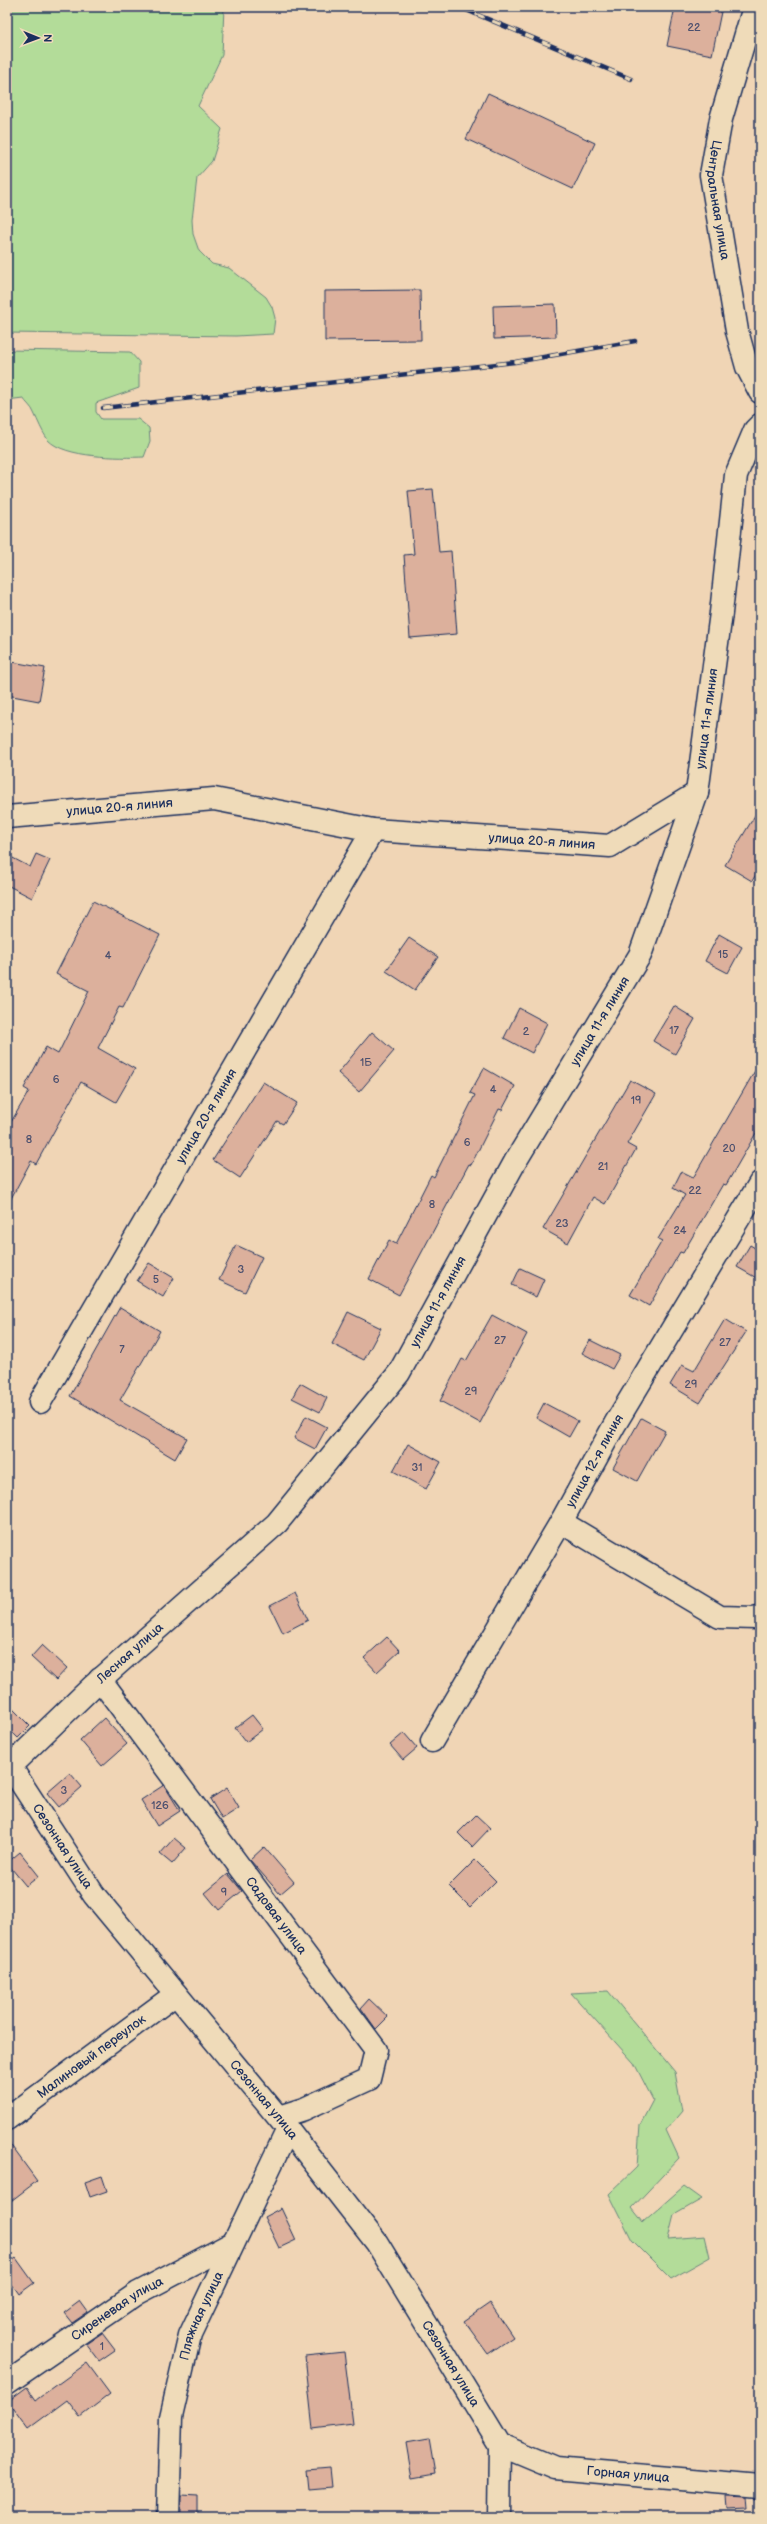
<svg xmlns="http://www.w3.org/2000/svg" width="767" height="2524" font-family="'Balsamiq Sans',sans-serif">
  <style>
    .green { fill: #b3dc99; stroke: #67867c }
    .building { fill: #dcb09c; stroke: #1b2f5e }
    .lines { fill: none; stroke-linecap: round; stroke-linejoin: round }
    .minor-casing { stroke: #1b2f5e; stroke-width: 25 }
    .minor { stroke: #efdbb9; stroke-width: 22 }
    .rail-casing { stroke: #1b2f5e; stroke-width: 4.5 }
    .rail { stroke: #efdbb9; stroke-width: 3; stroke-dasharray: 9; stroke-linecap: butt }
    .labels { text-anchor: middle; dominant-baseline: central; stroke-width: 3; stroke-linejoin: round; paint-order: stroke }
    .number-label { font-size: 11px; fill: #4b4f6e }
    .street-label { font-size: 13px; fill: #1b2f5e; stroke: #efdbb9 }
  </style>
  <rect width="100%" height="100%" fill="#f0d5b5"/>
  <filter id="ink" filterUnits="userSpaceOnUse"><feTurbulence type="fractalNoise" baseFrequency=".025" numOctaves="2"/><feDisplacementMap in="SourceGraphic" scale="8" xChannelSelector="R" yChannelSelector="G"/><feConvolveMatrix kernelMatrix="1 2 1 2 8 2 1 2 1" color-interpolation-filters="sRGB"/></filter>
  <g filter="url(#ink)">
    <!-- green -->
    <path class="green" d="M7 7H224L222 55 198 106 222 129 212 161 197 178 192 220 193 234 199 251 212 264 229 268 266 297 272 307 275 318 273 334 236 336 7 333Z
      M7 350 130 352 139 362V388L96 403V412L101 419H138L149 428 150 441 144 457C120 458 65 458 48 440 42 432 38 421 34 413 32 407 26 403 23 398L7 400Z
      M608 1991 675 2072 682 2111 666 2130 679 2158 632 2208 643 2222 684 2186 702 2199 674 2215 668 2239 705 2236 710 2257 671 2279 632 2240 609 2194 637 2167 640 2125 653 2100 634 2063 571 1993Z"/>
    <!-- building -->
    <path class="building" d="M675 7H722L712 55 667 46Z
      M488 93 595 143 573 189 466 139Z
      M420 290 421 340 325 341V291Z
      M555 304 556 337 494 339 493 306Z
      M433 489 439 552 451 551 457 634 410 638 404 555 414 554 408 491Z
      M7 661 45 668 39 701 7 695Z
      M760 807V868L752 881 725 865Z
      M36 854 50 860 32 898 7 885V855L30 867Z
      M93 901 160 935 123 1008 119 1007 98 1048 135 1069 116 1102 81 1082 36 1164 31 1161 7 1206V1129L29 1091 24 1088 46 1047 58 1054 89 991 56 974Z
      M719 934 742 947 728 973 705 961Z
      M409 938 438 957 415 990 386 971Z
      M674 1006 695 1019 675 1054 653 1041Z
      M519 1008 547 1023 532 1053 504 1038Z
      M372 1032 394 1051 359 1092 338 1073Z
      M760 1062V1126L726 1185 723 1184 683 1253 680 1252 649 1306 630 1295 662 1241 658 1239 685 1195 673 1188 681 1172 693 1178Z
      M484 1068 515 1086 502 1110 499 1109 471 1165 469 1164 399 1295 369 1279 389 1240 396 1244 431 1175 434 1177 475 1095 470 1093Z
      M630 1080 656 1094 627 1144 636 1149 605 1204 593 1197 568 1243 543 1229Z
      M263 1082 297 1103 283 1124 277 1121 240 1178 213 1160Z
      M236 1245 262 1257 245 1292 219 1280Z
      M750 1245 760 1251V1280L737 1267Z
      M149 1263 174 1278 163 1297 137 1281Z
      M520 1268 544 1279 536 1297 512 1285Z
      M120 1307 160 1331 120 1400 187 1438 175 1459 70 1396Z
      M348 1312 381 1328 364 1360 332 1344Z
      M492 1315 527 1334 480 1423 440 1401 462 1359 466 1361Z
      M725 1319 746 1332 700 1403 670 1385 682 1365 694 1371Z
      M590 1340 620 1355 612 1369 582 1353Z
      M300 1383 327 1398 320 1412 292 1398Z
      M544 1403 578 1421 569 1437 536 1418Z
      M306 1416 327 1427 315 1449 294 1438Z
      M641 1418 665 1431 637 1481 613 1468Z
      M408 1444 441 1462 426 1489 393 1471Z
      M295 1593 308 1620 283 1633 270 1606Z
      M387 1637 400 1651 377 1672 364 1658Z
      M42 1645 67 1668 56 1680 31 1657Z
      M7 1703 30 1726 18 1738 7 1727Z
      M252 1715 263 1729 246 1742 235 1728Z
      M104 1718 127 1744 102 1766 80 1740Z
      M404 1733 417 1748 403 1760 390 1745Z
      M70 1773 82 1787 59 1807 47 1793Z
      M164 1785 180 1811 157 1826 141 1800Z
      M227 1788 239 1808 222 1819 210 1799Z
      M476 1815 490 1828 472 1847 458 1833Z
      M174 1838 186 1848 172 1864 160 1854Z
      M264 1847 294 1882 280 1894 250 1860Z
      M20 1852 39 1876 26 1886 7 1863Z
      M475 1860 496 1881 470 1907 449 1886Z
      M228 1874 242 1891 219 1910 205 1893Z
      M369 1999 388 2017 376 2029 361 2008Z
      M7 2140 37 2181 7 2204Z
      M102 2176 107 2191 90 2197 85 2182Z
      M281 2208 296 2240 279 2248 264 2217Z
      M16 2258 34 2283 19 2294 7 2277V2265Z
      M80 2301 88 2312 72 2323 64 2313Z
      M490 2303 513 2337 488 2354 464 2321Z
      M102 2333 115 2350 99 2361 86 2344Z
      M344 2352 353 2424 313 2429 305 2356Z
      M87 2363 110 2394 80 2417 67 2400 28 2429 8 2401 27 2387 36 2400Z
      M429 2439 435 2474 412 2478 406 2443Z
      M330 2468 332 2487 309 2489 307 2470Z
      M181 2496 198 2497V2517H181Z
      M726 2496 747 2497 748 2509 727 2510Z"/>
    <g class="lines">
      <!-- minor casing -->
      <g class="minor-casing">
        <g id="minor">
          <path id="s1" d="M754 7 721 119 711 175 737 331 747 367 760 392"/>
          <path id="s2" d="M7 817 214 799 373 830 610 846 697 793"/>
          <path id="s3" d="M40 1402 373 830"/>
          <path d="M561 1522 720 1617 755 1618 760 1616"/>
          <path id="s4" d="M100 1679 376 2050 369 2079 304 2109 279 2117"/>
          <path id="s5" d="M432 1741 561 1522 615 1424 760 1183"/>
          <path id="s6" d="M10 1766 94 1895 288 2129 377 2243 500 2445"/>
          <path id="s7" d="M7 1769 93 1686 277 1523 399 1373 515 1162 640 955 697 793 721 613 736 475 755 430 760 425"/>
          <path id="s8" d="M7 2119 176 1994"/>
          <path id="s9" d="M7 2383 138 2293 233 2243"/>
          <path id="s10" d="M500 2445 555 2468 760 2486"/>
          <path id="s11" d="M168 2517 171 2417 190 2335 288 2129"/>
          <path d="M499 2517 500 2445"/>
        </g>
      </g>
      <!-- minor -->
      <use href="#minor" class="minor"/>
      <!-- rail casing -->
      <g class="rail-casing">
        <path id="rail" d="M459 7 631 79
          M103 408 515 362 635 341"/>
      </g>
      <!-- rail -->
      <use href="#rail" class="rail"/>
    </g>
  </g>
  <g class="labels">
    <!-- number labels -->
    <g class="number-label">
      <text x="694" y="27">22</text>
      <text x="723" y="954">15</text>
      <text x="108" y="955">4</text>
      <text x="674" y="1030">17</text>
      <text x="526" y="1031">2</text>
      <text x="366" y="1062">1Б</text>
      <text x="56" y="1079">6</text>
      <text x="493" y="1089">4</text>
      <text x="636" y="1100">19</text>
      <text x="29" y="1139">8</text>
      <text x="467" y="1142">6</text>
      <text x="729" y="1148">20</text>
      <text x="603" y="1166">21</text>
      <text x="695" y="1190">22</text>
      <text x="432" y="1204">8</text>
      <text x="562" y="1223">23</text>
      <text x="680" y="1230">24</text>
      <text x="241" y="1269">3</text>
      <text x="156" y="1279">5</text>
      <text x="500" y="1340">27</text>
      <text x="725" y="1342">27</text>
      <text x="122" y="1349">7</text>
      <text x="691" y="1384">29</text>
      <text x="471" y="1391">29</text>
      <text x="417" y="1467">31</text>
      <text x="64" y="1790">3</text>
      <text x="160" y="1805">126</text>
      <text x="224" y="1892">9</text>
      <text x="102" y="2346">1</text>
    </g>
    <!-- street labels -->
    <g class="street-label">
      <text stroke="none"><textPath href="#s1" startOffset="199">Центральная улица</textPath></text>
      <text stroke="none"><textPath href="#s7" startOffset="1288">улица 11-я линия</textPath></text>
      <text stroke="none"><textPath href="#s2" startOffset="113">улица 20-я линия</textPath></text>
      <text stroke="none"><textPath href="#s2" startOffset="539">улица 20-я линия</textPath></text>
      <text stroke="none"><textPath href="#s7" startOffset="964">улица 11-я линия</textPath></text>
      <text stroke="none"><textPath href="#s3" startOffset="331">улица 20-я линия</textPath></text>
      <text stroke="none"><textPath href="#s7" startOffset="640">улица 11-я линия</textPath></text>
      <text stroke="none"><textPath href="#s5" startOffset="324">улица 12-я линия</textPath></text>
      <text stroke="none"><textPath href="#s7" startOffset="169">Лесная улица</textPath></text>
      <text stroke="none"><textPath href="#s6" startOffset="96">Сезонная улица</textPath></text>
      <text stroke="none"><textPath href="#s4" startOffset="295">Садовая улица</textPath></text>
      <text stroke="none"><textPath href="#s8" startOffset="105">Малиновый переулок</textPath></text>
      <text stroke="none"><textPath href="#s6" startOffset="420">Сезонная улица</textPath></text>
      <text stroke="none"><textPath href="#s9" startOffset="133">Сиреневая улица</textPath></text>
      <text stroke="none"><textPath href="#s11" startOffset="206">Пляжная улица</textPath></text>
      <text stroke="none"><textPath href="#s6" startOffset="744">Сезонная улица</textPath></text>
      <text stroke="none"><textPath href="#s10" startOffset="133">Горная улица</textPath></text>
    </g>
  </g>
  <!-- margin -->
  <rect width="767" height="2524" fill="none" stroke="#efdbb9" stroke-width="24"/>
  <rect x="12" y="12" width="743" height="2500" fill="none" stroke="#1b2f5e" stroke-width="1.5" filter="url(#ink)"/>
  <!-- north arrow -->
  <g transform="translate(38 38) rotate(91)" stroke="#efdbb9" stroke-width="3" paint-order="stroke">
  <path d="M0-3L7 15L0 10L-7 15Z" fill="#1b2f5e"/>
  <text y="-6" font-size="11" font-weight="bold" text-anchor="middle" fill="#1b2f5e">N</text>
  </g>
</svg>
